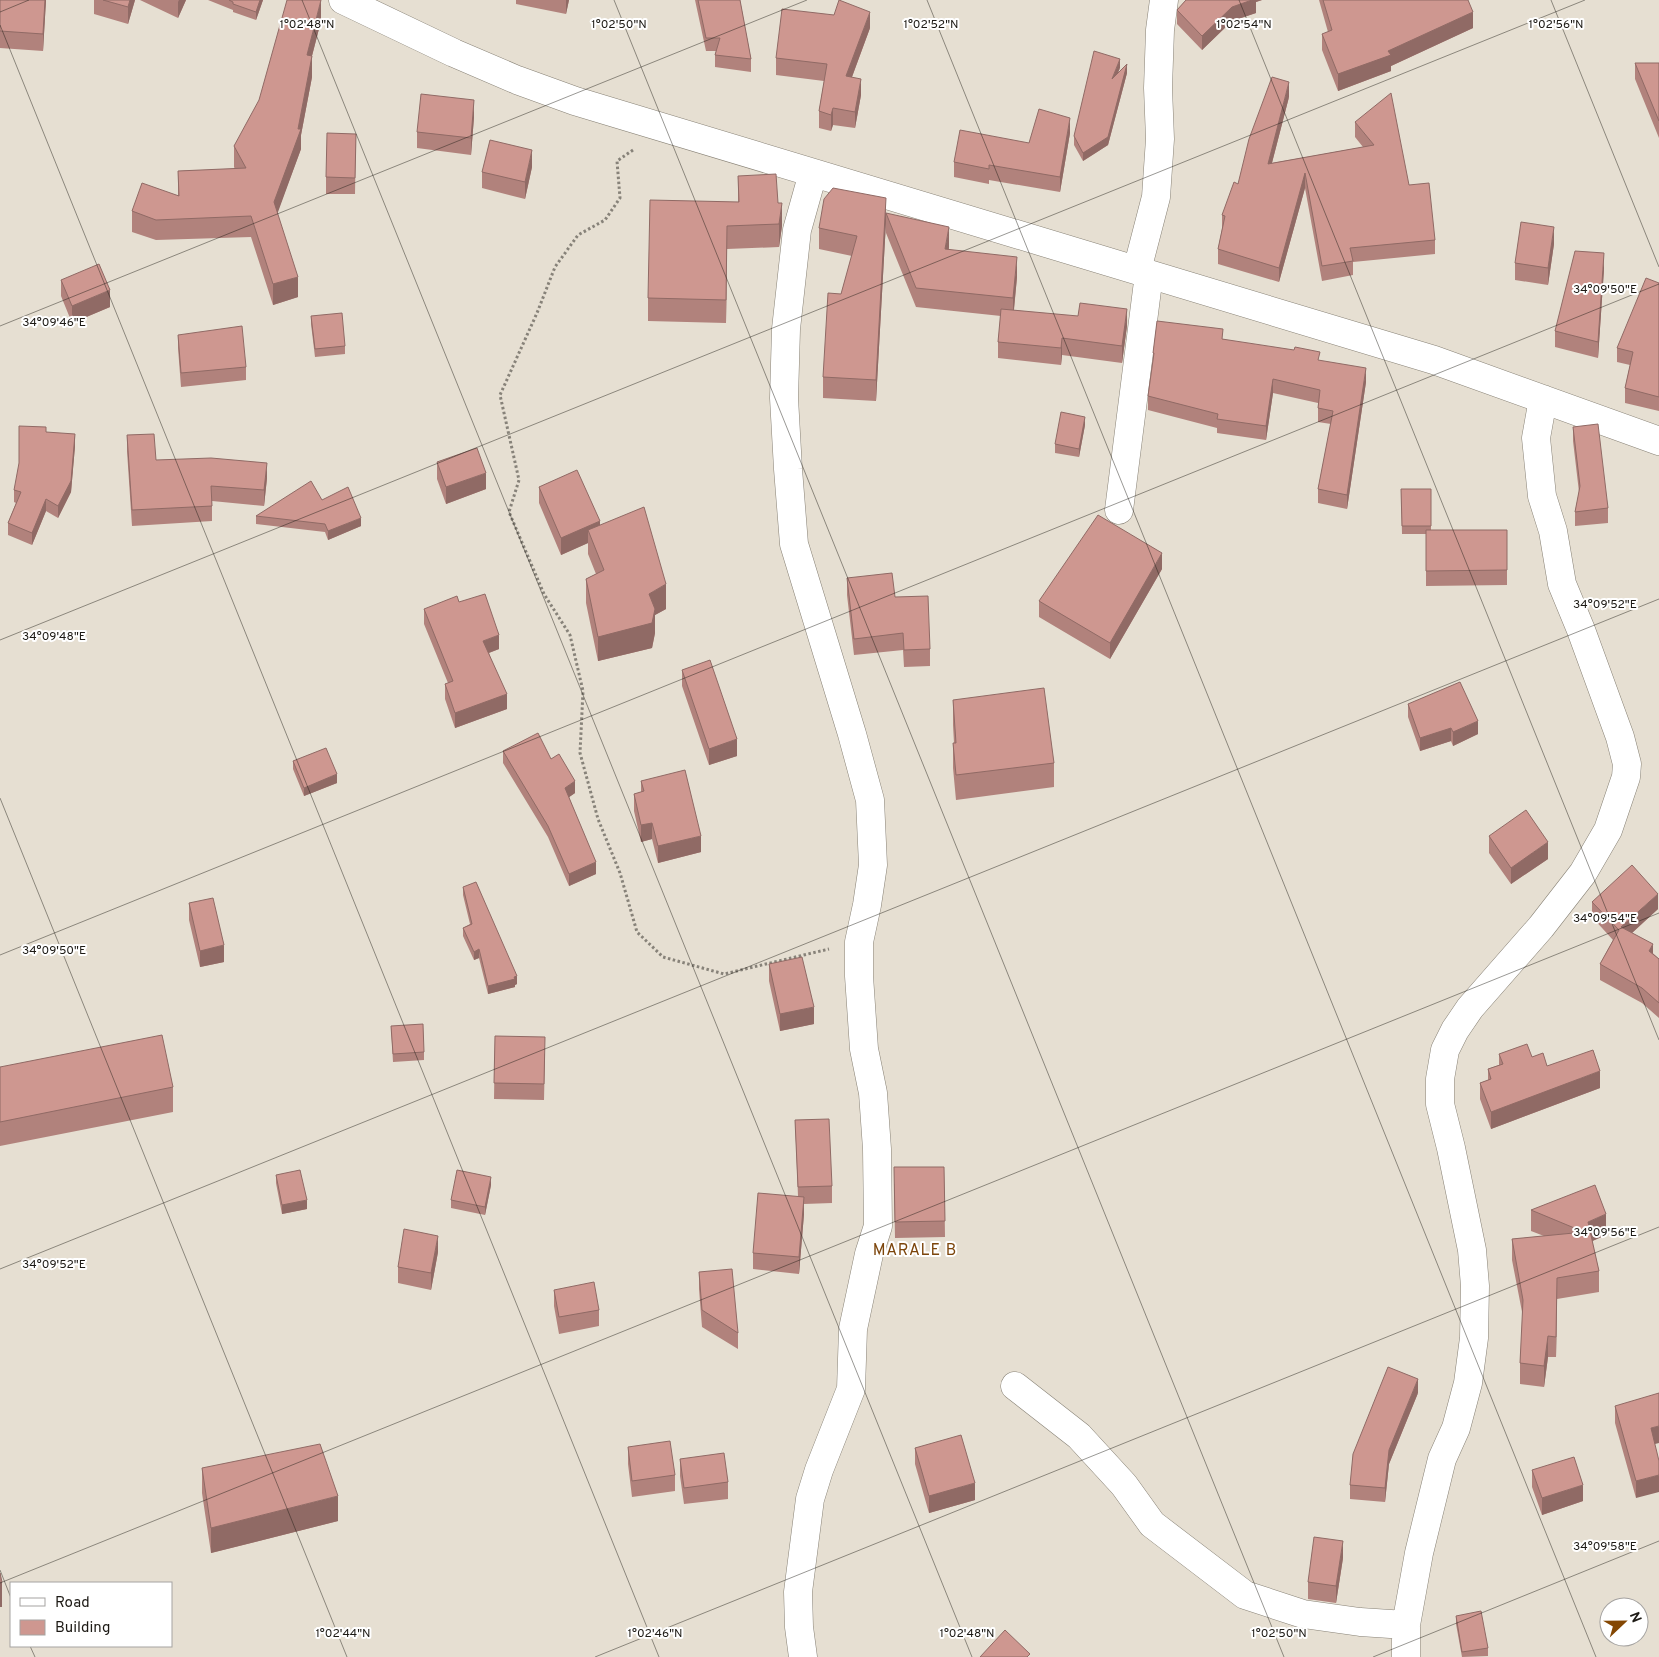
<svg xmlns="http://www.w3.org/2000/svg" width="1659" height="1657" font-family="Overpass,sans-serif">
  <style>
    .lines { fill: none; stroke-linecap: round; stroke-linejoin: round }
    .street-casing { stroke: #888276; stroke-width: 29 }
    .path { stroke: #878279; stroke-width: 3; stroke-dasharray: 2.5 2.5; stroke-linecap: butt }
    .street { stroke: #fff; stroke-width: 28 }
    .wall { fill: #b1827c }
    .shaded-wall { fill: #906a65 }
    .building { fill: #ce9790; stroke: #906a65 }
    .ticks { fill: none; stroke: #1d1a15; stroke-width: 1; stroke-opacity: 0.45 }
    .labels { text-anchor: middle; dominant-baseline: central; stroke-width: 4; stroke-linejoin: round; paint-order: stroke }
    .quarter-label { font-size: 16px; letter-spacing: 1px; fill: #7c450b; stroke: #fff }
    .ticks-label { font-size: 12px; text-anchor: middle; fill: #1d1a15; stroke: #fff; stroke-width: 4; stroke-linejoin: round; paint-order: stroke }
  </style>
  <rect width="100%" height="100%" fill="#e6dfd2"/>
  <g class="lines">
    <!-- street casing -->
    <g class="street-casing">
      <path id="street" d="M343 0 454 53 517 80 575 101 1434 360 1659 441
        M1137 270 1156 197 1160 139 1158 88 1160 30 1164 0
        M1119 510 1149 274
        M1015 1386 1079 1436 1124 1485 1152 1524 1245 1595 1303 1614 1360 1622 1406 1625
        M803 1657 799 1627 798 1592 810 1499 819 1470 851 1389 853 1329 869 1254 878 1226 877 1149 873 1093 864 1049 859 976V942L867 905 873 865 870 800 852 734 794 544 788 469 784 398 786 329 797 230 813 173
        M1406 1657V1625L1419 1553 1442 1459 1456 1428 1468 1383 1474 1338 1475 1286 1472 1250 1451 1148 1440 1104V1079L1445 1050 1455 1030 1470 1008 1541 927 1583 873 1608 830 1626 777 1627 764 1620 737 1581 630 1562 584 1553 531 1542 496 1536 438 1543 399"/>
    </g>
    <!-- path -->
    <path class="path" d="M633 150 617 161 620 198 605 220 578 235 555 267 537 313 500 395 519 480 509 512 544 594 570 635 583 691 580 753 598 819 620 873 637 932 663 957 724 974 829 949"/>
    <!-- street -->
    <use href="#street" class="street"/>
  </g>
  <!-- wall -->
  <path class="wall" d="M0 0H46L43 51 0 48Z
    M94 0H135L128 24 94 14Z
    M140 0H186L178 18Z
    M208 0H263L256 20 233 12V10Z
    M516 0H569L566 14 516 4Z
    M695 0H740L751 59V72L715 67V55L716 51H706Z
    M1186 0H1262L1256 2V13L1232 21 1202 50 1177 24V10Z
    M1319 0H1468L1473 28 1391 66V71L1338 91 1322 50V34L1328 32Z
    M321 21 312 56V77L301 135V149L277 213 298 297 273 305 251 237 156 240 132 232V211L178 196V171L235 169 234 167V146Z
    M870 28 852 77 861 95 855 128 833 125 831 131 819 128V111L824 81 776 75V58Z
    M1635 63H1659V138L1635 79Z
    M1120 68 1117 74 1127 73 1108 145 1083 161 1074 145V136Z
    M1289 97 1272 163 1363 147 1355 137V122L1409 185 1435 240V254L1353 262V275L1322 281 1305 188 1279 282 1218 264V249L1222 229V215L1238 184Z
    M474 117 471 155 417 148V132Z
    M1070 133 1060 192 989 180V184L954 177V162Z
    M356 134 355 194H326V177Z
    M532 167 525 199 482 188V172Z
    M738 176 778 203 782 226 779 247 727 249 726 323 648 321V298L738 202Z
    M886 213 949 247V249L1017 277 1014 310 1127 326 1122 363 1062 355 1061 365 998 358V342L1001 316 916 307 886 233V222L876 401 823 398V377L841 294 852 256 819 249V228Z
    M1554 244 1548 285 1515 280V263Z
    M1604 269 1598 358 1555 347V331Z
    M61 280 110 307 72 323 61 296Z
    M1659 283V411L1625 403V388L1630 365 1617 362V348Z
    M311 316 345 346V354L315 357 311 324Z
    M178 335 246 367V380L181 387 178 348Z
    M1223 339 1320 361 1366 382 1347 509 1318 503V489L1331 424 1318 422V403L1273 393 1266 440 1217 433V428L1148 410V396L1153 362V353Z
    M1085 425 1079 457 1055 453V444Z
    M1573 427 1608 508V523L1575 526V512L1579 492 1573 441Z
    M46 432 75 446 71 492 58 518 46 511 32 545 8 535V523L16 503 14 502V490Z
    M127 435 156 460 267 478 264 506 212 501V521L132 526 127 451Z
    M437 462 486 489 446 504 437 479Z
    M539 487 600 525 666 609 655 615V633L652 648 598 661 586 603V579L596 574 588 554V543L561 555 539 503Z
    M1401 489H1431V530H1507V585L1426 586V534H1402Z
    M256 516 361 526 328 540 325 532 256 524Z
    M1162 569 1110 659 1039 617V601Z
    M847 578 895 597 930 649V666L904 667 903 650 854 655 847 595Z
    M424 609 499 649 489 653 507 709 455 728 445 699V684L448 683 424 624Z
    M682 670 737 756 709 765 682 686Z
    M953 700 1054 763V787L956 800 953 768V743H954L953 725Z
    M1408 704 1478 734 1453 746 1451 741 1420 751 1408 717Z
    M503 751 551 759 575 793 569 797 596 874 569 886 548 837 503 763Z
    M293 761 337 783 304 796 293 769Z
    M641 781 701 852 658 863 652 839 641 842 634 811V794L641 792Z
    M1489 836 1548 859 1511 884 1489 853Z
    M463 887 517 984 515 985V987L488 994 479 958 474 960 463 936V928L470 924 463 895Z
    M1592 902 1658 909 1632 933 1659 959V1018L1642 1003 1600 980V964L1613 940 1592 917Z
    M189 903 224 962 200 967 189 920Z
    M769 964 814 1024 780 1031 769 981Z
    M391 1026 424 1052V1060L393 1062Z
    M495 1036 545 1054 544 1100 494 1099Z
    M1499 1054 1532 1057 1547 1066 1600 1088 1491 1129 1480 1099V1083L1488 1080V1069L1499 1065Z
    M0 1067 173 1087V1112L0 1146Z
    M795 1120 832 1186V1203L804 1204V1214L799 1274 753 1269V1253L798 1196Z
    M944 1167 945 1237 895 1238 894 1184Z
    M276 1175 307 1209 282 1214 276 1183Z
    M491 1185 485 1215 451 1208V1200Z
    M1531 1210 1606 1235 1592 1241 1599 1271V1292L1557 1299 1556 1357H1548L1544 1387 1520 1384V1363L1523 1317 1512 1260V1239L1544 1236 1531 1231Z
    M438 1252 431 1290 398 1283V1267Z
    M699 1272 738 1333V1349L702 1327 699 1289Z
    M554 1290 599 1310V1326L559 1334 554 1306Z
    M1418 1393 1389 1464 1385 1502 1350 1499V1485Z
    M1615 1406 1655 1444 1636 1498 1615 1423Z
    M628 1447 675 1475V1491L632 1497 628 1464Z
    M915 1448 975 1500 929 1513 915 1464Z
    M680 1459 728 1482V1499L684 1504 680 1476Z
    M202 1468 338 1521 211 1553 202 1493Z
    M1532 1470 1583 1501 1542 1515 1532 1487Z
    M1343 1558 1336 1603 1308 1599V1582Z
    M1456 1616 1488 1648V1656L1462 1657 1456 1624Z"/>
  <!-- shaded-wall -->
  <path class="shaded-wall" d="M45 0H46L43 51V34Z
    M130 0H135L128 24V7Z
    M179 0H186L178 18V2Z
    M260 0H263L256 20V12Z
    M321 0V21L307 75V55Z
    M566 0H569L566 14Z
    M1252 0H1262L1256 2V13L1232 21 1202 50V36L1232 7Z
    M870 12V28L846 93V76Z
    M1473 12V28L1391 66V71L1338 91V74Z
    M312 56V77L301 135V149L274 223V202L298 129Z
    M1120 59V68L1112 88V79Z
    M1127 64V73L1108 145 1083 161V153Z
    M861 79V95L855 128V112Z
    M1289 82V97L1268 178V164Z
    M474 100V117L471 155V138Z
    M833 108V125L831 131V115Z
    M1070 118V133L1060 192V177Z
    M532 150V167L525 199V182Z
    M1305 173V188L1279 282V268Z
    M886 198V222L876 401V380Z
    M782 203V226L779 247V224Z
    M727 226V249L726 323V300Z
    M949 227V247L945 268V249Z
    M1554 227V244L1548 285V268Z
    M1604 253V269L1598 358V342Z
    M1017 257V277L1013 318V298Z
    M298 277V297L273 305V284Z
    M110 290V307L72 323V306Z
    M1127 309V326L1122 363V346Z
    M1062 338V355L1061 365V348Z
    M1366 368V382L1347 509V495Z
    M1273 379V393L1266 440V426Z
    M1085 417V425L1079 457V449Z
    M75 434V446L71 492 58 518V506Z
    M267 463V478L264 506V490Z
    M486 473V489L446 504V487Z
    M46 499V511L32 545V533Z
    M361 518V526L328 540V531Z
    M600 521V538L588 530V543L561 555V538Z
    M1162 553V569L1110 659V643Z
    M666 584V609L655 615V633L652 648 598 661V637L649 594Z
    M499 635V649L483 655V641Z
    M507 694V709L455 728V713Z
    M1478 721V734L1453 746V732Z
    M1451 728V741L1420 751V738Z
    M737 739V756L709 765V749Z
    M337 774V783L304 796V788Z
    M575 781V793L565 800V788Z
    M652 823V839L641 842V825Z
    M701 836V852L658 863V846Z
    M1548 842V859L1511 884V868Z
    M596 862V874L569 886V874Z
    M1658 894V909L1621 943V927Z
    M1653 944V960L1649 951Z
    M224 945V962L200 967V951Z
    M479 949V958L474 960V952Z
    M517 976V984L515 985V987L488 994V986Z
    M814 1007V1024L780 1031V1014Z
    M1600 1071V1088L1491 1129V1112Z
    M491 1177V1185L485 1215V1207Z
    M804 1197V1214L799 1274V1257Z
    M307 1200V1209L282 1214V1205Z
    M1606 1214V1235L1588 1243V1222Z
    M438 1236V1252L431 1290V1273Z
    M1557 1278V1299L1556 1357V1337Z
    M1548 1336V1357L1544 1387V1366Z
    M1418 1379V1393L1389 1464 1385 1502V1488L1389 1450Z
    M1659 1426V1443L1651 1445V1428Z
    M1659 1475V1492L1636 1498V1481Z
    M975 1483V1500L929 1513V1496Z
    M1583 1485V1501L1542 1515V1498Z
    M338 1496V1521L211 1553V1528Z
    M1343 1541V1558L1336 1603V1586Z
    M2 1582V1607H0V1583Z"/>
  <!-- building -->
  <path class="building" d="M0 0H45L43 34 0 31Z
    M103 0H130L128 7Z
    M229 0H260L256 12 233 4V2Z
    M287 0H321L307 55 312 56 298 129H301L274 202 298 277 273 284 251 216 156 220 132 211 142 183 179 196 178 171 246 168 234 146 259 100Z
    M698 0H740L751 59 715 55 720 38H706Z
    M839 0 870 12 846 76 861 79 855 112 833 108 831 115 819 111 827 64 776 58 782 9 834 15Z
    M1186 0H1252L1232 7 1202 36 1177 10Z
    M1323 0H1468L1473 12 1388 51 1391 55 1338 74 1322 34 1332 30Z
    M1094 51 1120 59 1112 79 1127 64 1108 137 1083 153 1074 136Z
    M1635 63H1659V121Z
    M1272 77 1289 82 1268 164 1374 145 1355 122 1391 93 1409 185 1429 183 1435 240 1350 248 1353 261 1322 266 1305 173 1279 268 1218 249 1225 216 1222 215 1234 182 1238 184 1249 139Z
    M421 94 474 100 471 138 417 132Z
    M1039 109 1070 118 1060 177 989 165V169L954 162 960 130 1029 143Z
    M327 133 356 134 355 178 326 177Z
    M490 140 532 150 525 182 482 172Z
    M776 174 778 203H782L779 224 727 226 726 300 648 298 650 200 739 202 738 176Z
    M833 188 886 198 876 380 823 377 828 293 841 294 857 236 819 228 824 199Z
    M886 213 949 227 945 249 1017 257 1013 298 916 288Z
    M1521 222 1554 227 1548 268 1515 263Z
    M1575 251 1604 253 1598 342 1555 331Z
    M99 264 110 290 72 306 61 280Z
    M1646 278 1659 283V397L1625 388 1633 352 1617 348Z
    M1080 303 1127 309 1122 346 1062 338 1061 348 998 342 1001 309 1078 316Z
    M342 313 345 346 315 349 311 316Z
    M1157 321 1223 329 1222 339 1294 350 1295 347 1320 352 1318 360 1366 368 1347 495 1318 489 1333 411 1318 408 1320 390 1273 379 1266 426 1217 419 1218 414 1148 396 1154 353H1153Z
    M242 326 246 367 181 373 178 335Z
    M1061 412 1085 417 1079 449 1055 444Z
    M1598 424 1608 508 1575 512 1580 486 1573 427Z
    M19 426 46 427V432L75 434 71 481 58 506 46 499 32 533 8 523 21 492 14 490 19 463Z
    M154 434 156 460 211 458 267 463 264 490 211 486 212 506 132 510 127 435Z
    M477 448 486 473 446 487 437 462Z
    M577 470 600 521 561 538 539 487Z
    M311 481 322 500 348 487 361 518 328 531 325 524 256 516Z
    M1401 489H1431V526H1402Z
    M644 507 666 584 649 594 655 609 652 623 598 637 586 579 604 570 588 530Z
    M1098 515 1162 553 1110 643 1039 601Z
    M1426 530H1507V570L1426 571Z
    M892 573 895 597 928 596 930 649 904 650 903 633 854 639 847 578Z
    M485 594 499 635 483 641 507 694 455 713 445 684 453 681 424 609 457 596 459 602Z
    M710 660 737 739 709 749 682 670Z
    M1460 682 1478 721 1453 732 1451 728 1420 738 1408 704Z
    M1044 688 1054 763 956 775 953 743H956L953 700Z
    M538 733 551 759 559 754 575 781 565 788 596 862 569 874 548 826 503 751Z
    M326 748 337 774 304 788 293 761Z
    M685 770 701 836 658 846 652 823 641 825 634 794 644 791 641 781Z
    M1526 810 1548 842 1511 868 1489 836Z
    M1632 865 1658 894 1621 927 1653 944 1649 951 1659 959V1003L1642 988 1600 964 1619 930 1592 902Z
    M476 882 517 976 514 977 515 979 488 986 479 949 474 952 463 928 472 924 463 887Z
    M213 898 224 945 200 951 189 903Z
    M802 957 814 1007 780 1014 769 964Z
    M423 1024 424 1052 393 1054 391 1026Z
    M162 1035 173 1087 0 1122V1067Z
    M495 1036 545 1037 544 1084 494 1083Z
    M1527 1044 1532 1057 1543 1053 1547 1066 1593 1050 1600 1071 1491 1112 1480 1083 1491 1079 1488 1069 1503 1064 1499 1054Z
    M829 1119 832 1186 798 1187 795 1120Z
    M894 1167H944L945 1221 895 1222Z
    M300 1170 307 1200 282 1205 276 1175Z
    M457 1170 491 1177 485 1207 451 1200Z
    M1595 1185 1606 1214 1588 1222 1599 1271 1557 1278 1556 1337 1548 1336 1544 1366 1520 1363 1523 1300 1512 1239 1584 1232 1531 1210Z
    M758 1193 804 1197 799 1257 753 1253Z
    M404 1229 438 1236 431 1273 398 1267Z
    M732 1269 738 1333 702 1310 699 1272Z
    M594 1282 599 1310 559 1317 554 1290Z
    M1388 1367 1418 1379 1389 1450 1385 1488 1350 1485 1353 1454Z
    M1659 1393V1426L1651 1428 1659 1461V1475L1636 1481 1615 1406Z
    M961 1435 975 1483 929 1496 915 1448Z
    M670 1441 675 1475 632 1481 628 1447Z
    M320 1444 338 1496 211 1528 202 1468Z
    M724 1453 728 1482 684 1488 680 1459Z
    M1574 1457 1583 1485 1542 1498 1532 1470Z
    M1314 1537 1343 1541 1336 1586 1308 1582Z
    M0 1573 2 1582 0 1583Z
    M1481 1611 1488 1648 1462 1652 1456 1616Z
    M1005 1630 1030 1654 1027 1657H980Z"/>
  <!-- ticks -->
  <path class="ticks" d="M302 0 972 1657M614 0 1284 1657M927 0 1596 1657M1239 0 1659 1040M1551 0 1659 267M0 12 29 0M0 25 659 1657M0 326 807 0M0 640 1585 0M0 798 347 1657M0 955 1659 284M0 1269 1659 599M0 1570 11 1598M0 1583 1659 913M30 1646 35 1657M595 1657 1659 1227M1373 1657 1659 1541"/>
  <g class="labels">
    <!-- quarter labels -->
    <g class="quarter-label">
      <text x="915" y="1251">MARALE B</text>
    </g>
  </g>
  <g class="ticks-label">
    <text x="307" y="28">1°02'48"N</text>
    <text x="619" y="28">1°02'50"N</text>
    <text x="931" y="28">1°02'52"N</text>
    <text x="1244" y="28">1°02'54"N</text>
    <text x="1556" y="28">1°02'56"N</text>
    <text x="1605" y="293">34°09'50"E</text>
    <text x="54" y="326">34°09'46"E</text>
    <text x="1605" y="608">34°09'52"E</text>
    <text x="54" y="640">34°09'48"E</text>
    <text x="1605" y="922">34°09'54"E</text>
    <text x="54" y="954">34°09'50"E</text>
    <text x="1605" y="1236">34°09'56"E</text>
    <text x="54" y="1268">34°09'52"E</text>
    <text x="1605" y="1550">34°09'58"E</text>
    <text x="343" y="1637">1°02'44"N</text>
    <text x="655" y="1637">1°02'46"N</text>
    <text x="967" y="1637">1°02'48"N</text>
    <text x="1279" y="1637">1°02'50"N</text>
  </g>
  <!-- legend -->
  <rect x="10" y="1582" width="162" height="65" fill="#ffffff" stroke="#a5a3a1"/>
  <rect x="20" y="1598" width="25" height="8" fill="#ffffff" stroke="#a5a3a1"/>
  <text x="55" y="1607" font-size="15" fill="#1d1a15">Road</text>
  <rect x="20" y="1620" width="25" height="15" fill="#ce9790" stroke="#a5a3a1"/>
  <text x="55" y="1632" font-size="15" fill="#1d1a15">Building</text>
  <!-- north arrow -->
  <g transform="translate(1624 1622) rotate(68)"><circle r="24" fill="#ffffff" stroke="#a5a3a1"/>
  <path d="M0-4L9 19L0 12L-9 19Z" fill="#844703"/>
  <text y="-8" font-size="14" font-weight="bold" text-anchor="middle" fill="#1d1a15">N</text>
  </g>
</svg>
